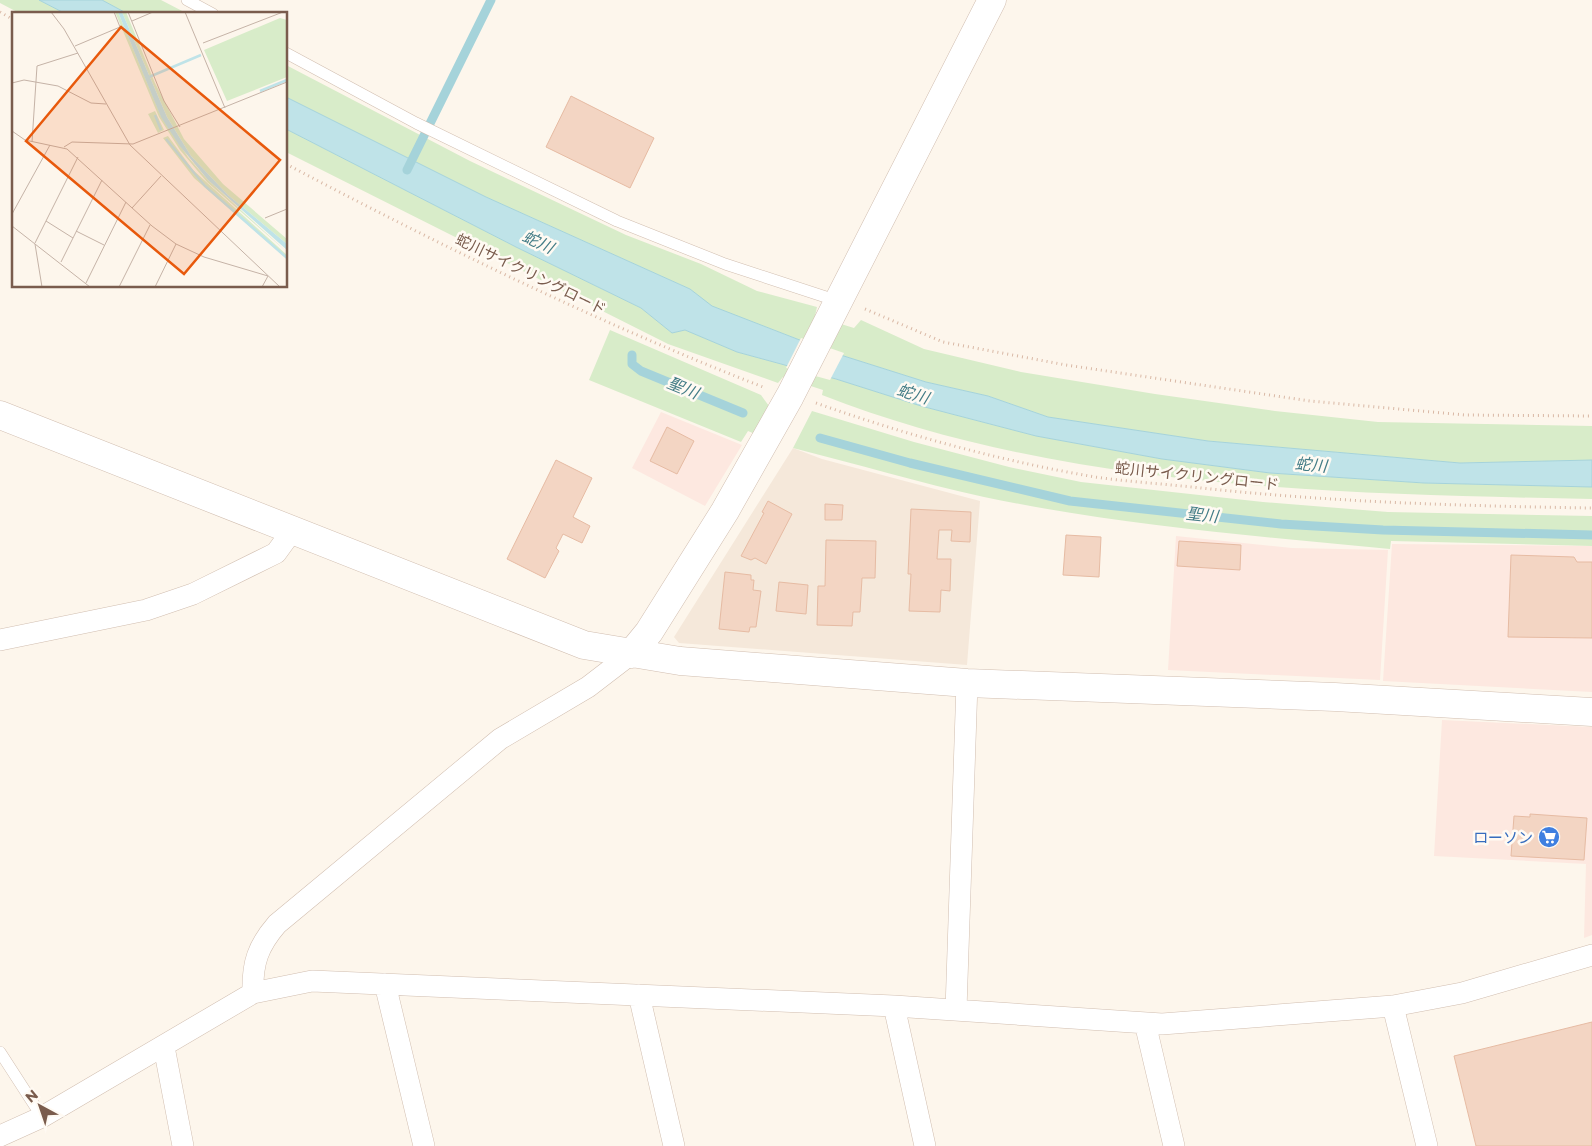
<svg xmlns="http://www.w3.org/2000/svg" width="1592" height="1146" font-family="Montserrat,'Noto Sans JP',sans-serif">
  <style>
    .residential { fill: #f5e8da }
    .commercial { fill: #fde8e0 }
    .green { fill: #d8ecc9 }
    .water { fill: #bfe3e8; stroke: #a5d3da }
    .pier { fill: #fdf6ec }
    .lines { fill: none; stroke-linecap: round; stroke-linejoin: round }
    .stream { stroke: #a5d3da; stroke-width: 9 }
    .building { fill: #f3d5c3; stroke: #e6bba3 }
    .service-casing { stroke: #d1beb0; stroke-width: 12 }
    .minor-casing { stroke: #d1beb0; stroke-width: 22 }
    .tertiary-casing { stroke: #d1beb0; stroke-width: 29 }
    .path { stroke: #d9b8a5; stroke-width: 3; stroke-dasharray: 1 4; stroke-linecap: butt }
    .service { stroke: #fff; stroke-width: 11 }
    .minor { stroke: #fff; stroke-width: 21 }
    .tertiary { stroke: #fff; stroke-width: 28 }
    .labels { text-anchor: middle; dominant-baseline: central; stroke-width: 5; stroke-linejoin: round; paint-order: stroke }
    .street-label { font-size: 15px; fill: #7a5c4d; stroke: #fffaf3 }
    .shop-label { font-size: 15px; fill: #366cbe; stroke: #fffaf3; text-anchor: end }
    .water-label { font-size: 16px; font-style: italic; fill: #437c86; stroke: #fffaf3 }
    .inset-river { fill: none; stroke: #bfe3e8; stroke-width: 2.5 }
    .inset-road { fill: none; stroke: #c5b3a7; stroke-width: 1 }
    .view { fill: #e8590c; fill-opacity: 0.15; stroke: #e8590c; stroke-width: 2.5 }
    .inset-edge { fill: none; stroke: #7a5c4d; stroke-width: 2.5 }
  </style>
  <rect width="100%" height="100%" fill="#fdf6ec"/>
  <!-- residential -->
  <path class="residential" d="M793 448 822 459 980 501 967 665 679 643 674 637Z"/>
  <!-- commercial -->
  <path class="commercial" d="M661 412 742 445 705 506 632 468Z
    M1176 536 1292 548 1388 550 1380 680 1168 670Z
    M1392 544 1592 546V692L1383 681Z
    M1442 720 1592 727V935L1584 938 1586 864 1434 856Z"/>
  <!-- green -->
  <path class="green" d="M0 0H39L66 14H21L0 3Z
    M102 0H161L188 14H128Z
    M286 65 470 161 626 235 701 264 757 291 817 307 815 316 854 328 861 320 924 349 1021 372 1155 394 1275 411 1378 422 1592 426V460L1460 463 1208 441 1048 417 988 396 926 382 828 351 711 306 690 289 486 197 286 97Z
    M286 129 516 247 641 308 672 333 685 330 737 352 836 379 921 406 1036 436 1162 459 1270 473 1424 483 1592 487V499C1338 494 1061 489 822 395L823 390 783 377 778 383 668 344 286 152Z
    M610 330 761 395 769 406 755 434 748 431 741 442 589 380Z
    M812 411 914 442 1009 467 1081 482 1263 502 1388 512 1592 516V546L1391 541 1390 549C1254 536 1118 525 984 497 920 483 857 464 793 448Z"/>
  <!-- water -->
  <path class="water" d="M39 0H102L128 14H66Z
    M286 97 486 197 690 289 712 306 828 351 926 382 988 396 1048 417 1208 441 1460 463 1592 460V487L1424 483 1270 473 1162 459 1036 436 921 406 836 379 737 352 685 330 672 333 641 308 516 247 286 129Z"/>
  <!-- pier -->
  <path class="pier" d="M801 338 844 353 830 380 786 368Z"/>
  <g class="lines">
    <!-- stream -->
    <path class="stream" d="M407 170 491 0
      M632 355V364L641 371 743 413
      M820 438 910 463 1070 501 1281 524 1383 530 1592 535"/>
  </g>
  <!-- building -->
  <path class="building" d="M571 96 654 138 630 188 546 147Z
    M667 427 694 441 677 474 650 461Z
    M556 460 592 478 573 517 590 526 582 543 563 534 556 548 559 551 545 578 507 559Z
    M768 501 792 514 766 564 755 558 751 560 741 556 764 513 762 512Z
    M825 504 843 505 842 520H825Z
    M911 509 971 512 970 542 951 541 952 530H939L937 559H951L950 591 941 590 940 612 909 611 911 574H908Z
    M1066 535 1101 537 1099 577 1063 575Z
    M826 540 876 541 875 578H862L860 612H853L852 626 817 625 818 586H825Z
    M1179 541 1241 545 1240 570 1177 566Z
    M1511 555 1574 557 1577 562H1592V638L1508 637Z
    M725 572 751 575V580H754L753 590 761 591 756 627H750L749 632 719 629Z
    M779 582 808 585 806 614 776 611Z
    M1530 814 1587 818 1584 860 1511 856 1514 816 1530 817Z
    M1592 1022V1146H1476L1454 1056Z"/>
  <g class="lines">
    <!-- service casing -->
    <g class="service-casing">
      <path id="service" d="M187 0 213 14
        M286 53 416 123 617 221 725 264 838 301
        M0 1052 42 1117"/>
    </g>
    <!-- minor casing -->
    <g class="minor-casing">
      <path id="minor" d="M0 640 146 610 193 594 276 553 292 531
        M385 984 424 1146
        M253 993C252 963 258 946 277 924L500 739 588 687 631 654
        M639 995 674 1146
        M894 1006 925 1146
        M1393 1006 1427 1146
        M956 1010 967 683
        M1145 1023 1174 1146
        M164 1047 183 1146
        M0 1136 42 1117 253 993 312 981 894 1006 1162 1024 1393 1006 1462 993 1592 955"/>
    </g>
    <!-- tertiary casing -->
    <g class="tertiary-casing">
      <path id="tertiary" d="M0 415 584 645 680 661 967 683 1335 697 1592 712
        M631 654 649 632 725 511 790 396 992 0"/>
    </g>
    <!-- path -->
    <path class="path" d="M0 12 14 20
      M286 164C441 246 599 323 763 387
      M865 309 943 342 1066 365 1310 401 1465 415 1592 416
      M816 403C906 435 1001 461 1095 477 1130 482 1166 484 1201 488 1331 502 1462 506 1592 508"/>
    <!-- service -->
    <use href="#service" class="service"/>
    <!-- minor -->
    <use href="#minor" class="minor"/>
    <!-- tertiary -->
    <use href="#tertiary" class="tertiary"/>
  </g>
  <!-- icons -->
  <defs>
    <g id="supermarket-disc" transform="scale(1.125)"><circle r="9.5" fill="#3f7fe0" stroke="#fffaf3"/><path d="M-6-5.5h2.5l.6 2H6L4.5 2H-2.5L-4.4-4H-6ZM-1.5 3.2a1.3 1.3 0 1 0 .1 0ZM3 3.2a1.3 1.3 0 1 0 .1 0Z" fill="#fff"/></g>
  </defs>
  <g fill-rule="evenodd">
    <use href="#supermarket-disc" x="1549" y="837"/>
  </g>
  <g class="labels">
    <!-- street labels -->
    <g class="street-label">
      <text transform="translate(531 274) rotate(26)">蛇川サイクリングロード</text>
      <text transform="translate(1197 476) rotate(6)">蛇川サイクリングロード</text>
    </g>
    <!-- shop labels -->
    <g class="shop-label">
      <text x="1533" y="837">ローソン</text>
    </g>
    <!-- water labels -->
    <g class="water-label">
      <text transform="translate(538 242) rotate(25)">蛇川</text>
      <text transform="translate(683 388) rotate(22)">聖川</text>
      <text transform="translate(913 394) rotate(17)">蛇川</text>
      <text transform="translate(1311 465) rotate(5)">蛇川</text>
      <text transform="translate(1202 515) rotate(6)">聖川</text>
    </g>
  </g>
  <!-- overview -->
  <g transform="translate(12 12)">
    <rect width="275" height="275" fill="#fdf6ec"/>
    <path d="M103 0H106L149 104 176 145 196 168 275 240 195 170 168 138 147 105ZM110 0H114L143 71 172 127 211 172 275 227V232L216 183 179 144 155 105ZM268 6 275 8V65L215 89 192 38ZM143 99 152 118 146 121 136 102ZM156 124 181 158 275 243V247L182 166 151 126Z" fill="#d8ecc9"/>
    <path d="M106 0H110L155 105 179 144 216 183 275 232V238L196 168 167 133 149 105Z" fill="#bfe3e8"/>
    <path class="inset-river" d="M137 65 189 43M248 79 275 68M143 103 149 118M154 127 193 174 275 246"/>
    <path class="inset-road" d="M39 0 52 17 118 133 268 275M116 0 152 89 168 115M173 0 213 96M120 9 141 0M191 31 271 0M63 34 108 15 102 0M0 71 12 68 46 74 79 91 94 92M0 119 13 128 55 137 140 214 164 232 192 245 256 264 250 275M20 130 25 54 66 41M52 135 60 130 121 132 275 70M120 196 149 164M0 202 38 133M253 206 275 197M34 209 61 226M0 214 78 275M64 219 92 233M23 231 66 145M23 232 30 275M49 250 90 168M74 271 114 190M107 275 138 213M143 275 164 232"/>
    <path class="view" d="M109 15 268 148 172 262 14 129Z"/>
    <rect width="275" height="275" class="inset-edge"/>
  </g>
  <!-- north arrow -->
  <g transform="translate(40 1106) rotate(320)" stroke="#fffaf3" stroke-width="4" paint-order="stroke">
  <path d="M0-4L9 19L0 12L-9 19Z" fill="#7a5c4d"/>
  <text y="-8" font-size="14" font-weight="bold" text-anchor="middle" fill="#7a5c4d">N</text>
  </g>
</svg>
